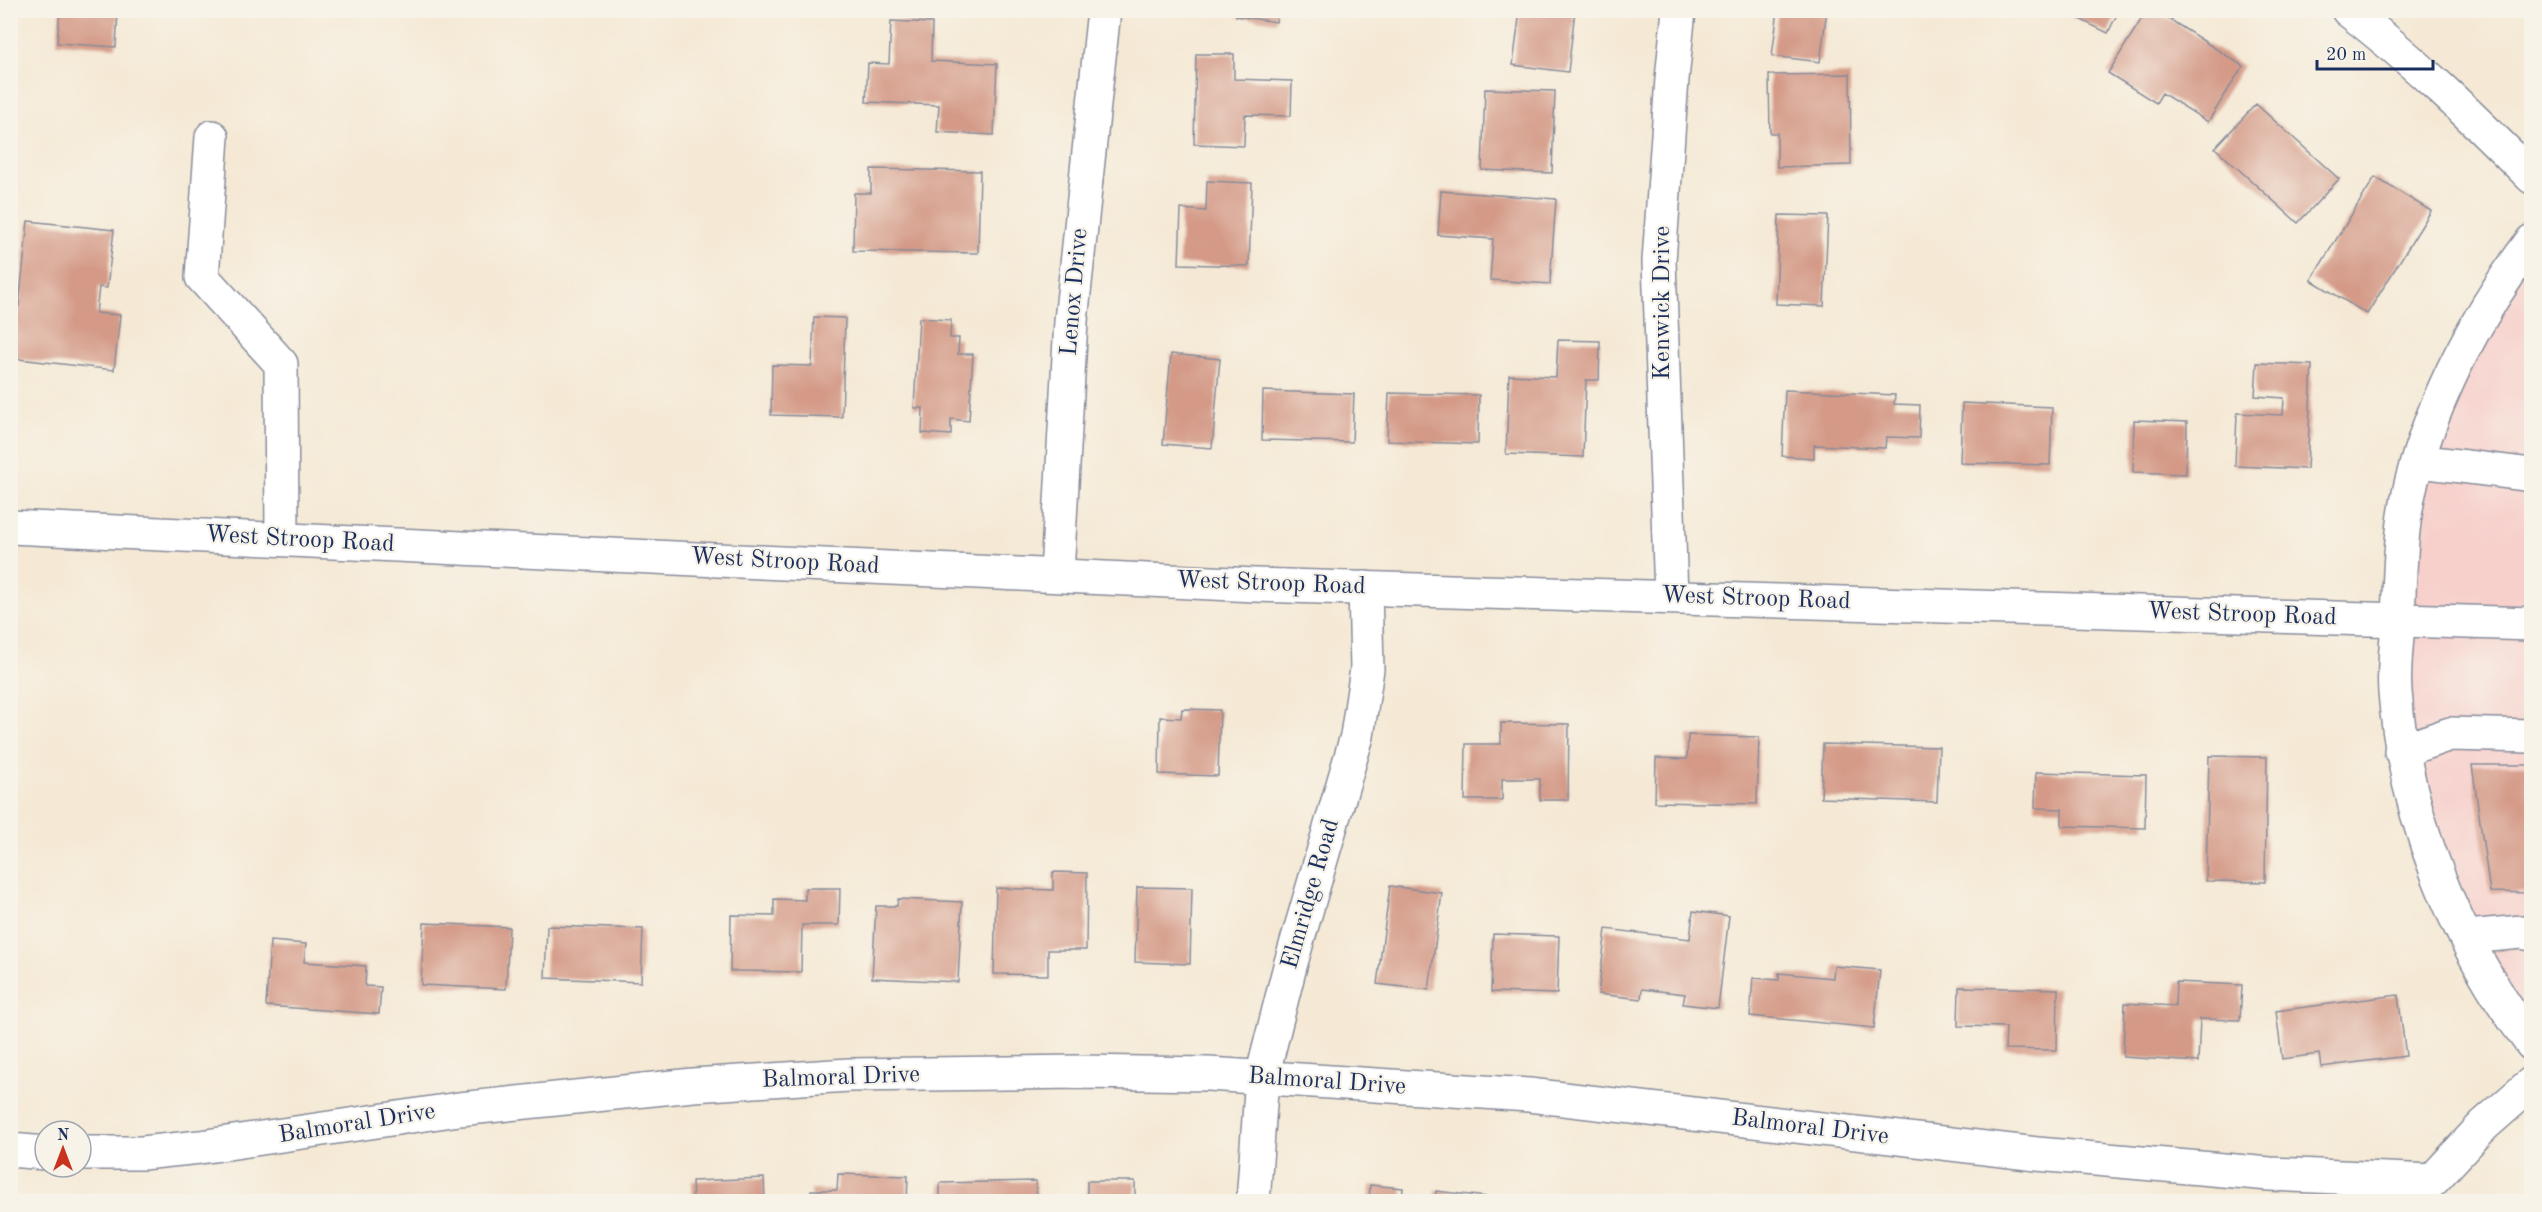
<svg xmlns="http://www.w3.org/2000/svg" width="2542" height="1212" font-family="'Old Standard TT',serif">
  <style>
    .built { fill: #f7d0cc }
    .building { fill: #d49a87 }
    .lines { fill: none; stroke-linecap: round; stroke-linejoin: round }
    .minor-casing { stroke: #888c9a; stroke-width: 36 }
    .major-casing { stroke: #888c9a; stroke-width: 36 }
    .minor { stroke: #fff; stroke-width: 33 }
    .major { stroke: #fff; stroke-width: 33 }
    .labels { text-anchor: middle; dominant-baseline: central; stroke-width: 4.5; stroke-linejoin: round; paint-order: stroke }
    .street-label { font-size: 24px; fill: #1b2f5e; stroke: #f7f3e8 }
  </style>
  <rect width="100%" height="100%" fill="#f7f3e8"/>
  <filter id="ink" filterUnits="userSpaceOnUse"><feTurbulence type="fractalNoise" baseFrequency=".0167" numOctaves="2"/><feDisplacementMap in="SourceGraphic" scale="12" xChannelSelector="R" yChannelSelector="G"/><feConvolveMatrix kernelMatrix="1 2 1 2 8 2 1 2 1" color-interpolation-filters="sRGB"/></filter>
  <filter id="wash" filterUnits="userSpaceOnUse"><feTurbulence type="fractalNoise" baseFrequency=".008" numOctaves="4" result="noise"/><feDisplacementMap in="SourceGraphic" scale="24" xChannelSelector="R" yChannelSelector="G"/><feGaussianBlur stdDeviation="1.35" result="paint"/><feColorMatrix in="noise" values="0 0 0 0 0 0 0 0 0 0 0 0 0 0 0 0 0 1.4 0 .05"/><feComposite in="paint" operator="in"/></filter>
  <g filter="url(#wash)">
    <rect width="100%" height="100%" fill="#f5e9d5"/>
    <!-- built -->
    <path class="built" d="M2531 241V1044L2483 969 2401 751 2411 484Z"/>
    <g id="blocks">
      <!-- building -->
      <path class="building" d="M60 10H118L116 47 57 43Z
        M1236 10H1277L1276 22 1236 16Z
        M1520 10H1575L1568 72 1513 65Z
        M1778 10H1827L1820 62 1772 56Z
        M2061 10H2119L2108 33Z
        M2147 10H2155L2243 66 2208 122 2162 93 2156 103 2108 73Z
        M891 21 932 23 931 61 997 64 994 135 937 132 939 105 866 102 868 63 889 64Z
        M1196 54H1234V79L1292 81 1291 116 1245 115 1244 146 1194 144Z
        M1850 74 1851 165 1777 167V133H1770L1769 75Z
        M1485 89 1555 91 1552 173 1482 170Z
        M2256 104 2339 179 2298 223 2215 148Z
        M871 169 980 171 978 253 853 251 854 193H871Z
        M2375 177 2431 211 2367 314 2311 280Z
        M1207 181 1252 183 1249 266 1179 264 1181 209 1206 211Z
        M1441 191 1556 199 1550 284 1490 280 1493 239 1438 235Z
        M1779 215 1828 216 1824 306 1776 304Z
        M28 221 114 230 107 288 99 287 96 313 120 315 114 370 10 358 11 304 19 306Z
        M814 317 845 318 842 417 771 415 772 365 812 366Z
        M919 318 951 320 950 338H959L958 354H973L969 421 951 419V435L922 433 923 408H914Z
        M1558 340 1600 341 1599 380H1586L1583 457 1506 454 1509 375 1556 377Z
        M1171 354 1220 359 1212 448 1163 444Z
        M2257 363 2312 365 2307 469 2235 466 2237 413 2283 415 2284 398 2255 396Z
        M1785 390 1895 395 1894 404 1920 405 1919 438 1886 437 1885 448 1814 445V458L1782 456Z
        M1263 391 1354 394 1352 442 1262 440Z
        M1389 393 1479 395 1478 444 1387 441Z
        M1962 403 2052 407 2050 465 1960 463Z
        M2134 420 2187 422 2186 474 2133 472Z
        M1182 709 1220 710 1218 776 1159 774 1160 717 1181 718Z
        M1501 723 1569 724 1568 800H1540V779H1502V800H1465L1466 744H1501Z
        M1688 735 1759 737 1757 804 1655 802 1656 758 1687 759Z
        M1823 744 1939 747 1937 802 1821 798Z
        M2209 756 2267 757 2265 882 2206 881Z
        M2472 765H2532V893L2490 892Z
        M2036 772 2146 775 2145 828 2062 826V809L2035 808Z
        M1053 872 1087 873 1086 950H1048V975L994 974 996 888 1053 890Z
        M1390 886 1442 893 1429 990 1377 984Z
        M1137 887 1192 888 1190 964 1135 962Z
        M805 888H840L839 925H802L801 972 730 971 731 915 774 916V899L805 900Z
        M898 899 962 902 958 982 872 978 876 906H897Z
        M1693 911 1729 916 1718 1008 1683 1004 1685 994 1642 989 1641 999 1598 994 1606 929 1690 939Z
        M424 923 509 927 506 989 421 985Z
        M547 926 643 929 641 982 545 978Z
        M1493 934 1559 936 1557 994 1491 992Z
        M270 941 306 944 304 962 366 966 365 986 381 987 379 1014 266 1006Z
        M1834 966 1880 970 1874 1028 1750 1016 1753 978 1779 980V973L1833 978Z
        M2176 982 2242 985 2240 1020 2200 1019 2198 1062 2123 1057 2125 1003 2175 1006Z
        M1959 987 2058 989 2057 1050 2005 1049 2006 1027 1958 1026Z
        M2398 995 2406 1056 2321 1067 2319 1054 2282 1059 2276 1011Z
        M838 1174 908 1176 907 1202H811V1190H837Z
        M764 1178 765 1202H693L692 1181Z
        M1036 1181 1037 1202H940V1183Z
        M1087 1181H1135V1202H1087Z
        M1370 1185 1403 1188 1402 1202H1369Z
        M1436 1191 1512 1200V1202H1435Z"/>
    </g>
  </g>
  <g filter="url(#ink)">
    <use href="#blocks" fill-opacity="0" stroke="#888c9a" stroke-width="1.5"/>
    <g class="lines">
      <!-- minor casing -->
      <g class="minor-casing">
        <path id="minor" d="M2348 10C2415 61 2473 118 2532 177
          M212 137 202 277 281 364 282 539
          M2532 241C2478 312 2433 398 2411 484 2400 529 2400 574 2398 620 2397 644 2393 669 2395 692 2405 817 2456 944 2532 1044
          M2419 461 2532 475
          M1057 574 1071 321 1104 10
          M1671 596 1659 261 1672 79 1679 10
          M2401 751 2450 734 2532 736
          M2467 937 2522 932 2532 934
          M10 1150 45 1153
          M81 1153H142L200 1147 459 1109 693 1085 849 1075 1078 1072 1208 1074 1529 1095 2037 1154 2270 1174 2432 1181 2483 1126 2532 1083
          M1253 1202 1262 1077 1290 966 1357 736 1367 669 1365 588"/>
      </g>
      <!-- major casing -->
      <g class="major-casing">
        <path id="major" d="M10 527 1255 585 2532 624"/>
      </g>
      <!-- minor -->
      <use href="#minor" class="minor"/>
      <!-- major -->
      <use href="#major" class="major"/>
    </g>
  </g>
  <g class="labels">
    <!-- street labels -->
    <g class="street-label">
      <text transform="translate(1075 292) rotate(-85)">Lenox Drive</text>
      <text transform="translate(1663 303) rotate(-90)">Kenwick Drive</text>
      <text transform="translate(300 540) rotate(3)">West Stroop Road</text>
      <text transform="translate(785 562) rotate(3)">West Stroop Road</text>
      <text transform="translate(1271 584) rotate(2)">West Stroop Road</text>
      <text transform="translate(1756 599) rotate(2)">West Stroop Road</text>
      <text transform="translate(2242 615) rotate(2)">West Stroop Road</text>
      <text transform="translate(1311 894) rotate(-74)">Elmridge Road</text>
      <text transform="translate(841 1078) rotate(-2)">Balmoral Drive</text>
      <text transform="translate(1327 1082) rotate(4)">Balmoral Drive</text>
      <text transform="translate(357 1124) rotate(-9)">Balmoral Drive</text>
      <text transform="translate(1810 1128) rotate(7)">Balmoral Drive</text>
    </g>
  </g>
  <!-- margin -->
  <rect width="2542" height="1212" fill="none" stroke="#f7f3e8" stroke-width="36"/>
  <!-- north arrow -->
  <g transform="translate(63 1149)"><circle r="28" fill="#f7f3e8" stroke="#9fa5b1" stroke-width="1.5"/>
  <path d="M0-4.5L10 22L0 15L-10 22Z" fill="#c8321e"/>
  <text y="-9" font-size="16" font-weight="bold" text-anchor="middle" fill="#1b2f5e">N</text>
  </g>
  <!-- scale -->
  <path d="M2317 60v9h116v-9" fill="none" stroke="#1b2f5e" stroke-width="3"/>
  <text x="2326" y="60" font-size="18" fill="#1b2f5e" stroke="#f7f3e8" stroke-width="4.5" paint-order="stroke">20 m</text>
</svg>
